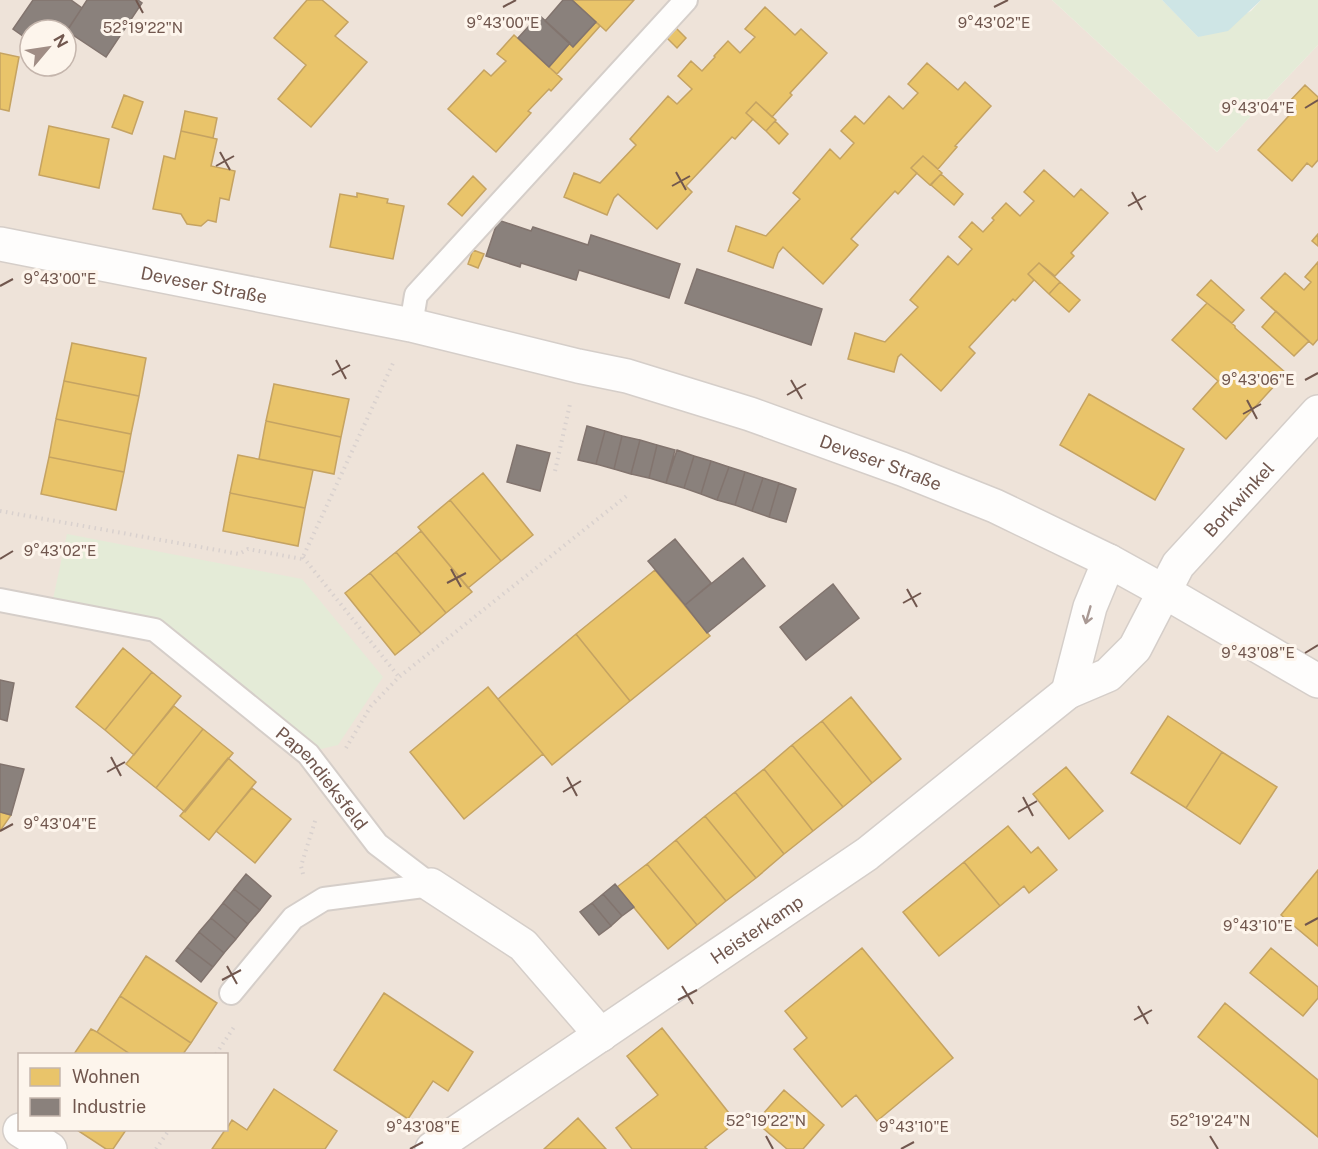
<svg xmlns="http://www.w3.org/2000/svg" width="1318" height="1149" font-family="'Public Sans',sans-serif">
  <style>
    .residential { fill: #eee3d9; fill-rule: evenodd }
    .green { fill: #e4ebd7 }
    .water { fill: #cee5e5 }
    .homes { fill: #e9c46a; stroke: #c5a362; stroke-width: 1.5 }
    .industry { fill: #8a817c; stroke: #82746e; stroke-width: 1.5 }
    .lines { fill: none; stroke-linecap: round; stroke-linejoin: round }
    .service-casing { stroke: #d5cec9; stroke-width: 26 }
    .minor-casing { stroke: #d5cec9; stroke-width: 36 }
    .path { stroke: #d9d1ce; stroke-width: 4; stroke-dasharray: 1.5 4.5; stroke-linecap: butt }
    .service { stroke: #fefdfc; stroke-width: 22 }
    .minor { stroke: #fefdfc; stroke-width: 33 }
    .oneway { stroke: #a99994 }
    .ticks { fill: none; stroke: #71574e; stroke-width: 2 }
    .labels { text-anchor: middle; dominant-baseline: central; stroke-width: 6; stroke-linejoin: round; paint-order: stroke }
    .street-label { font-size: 18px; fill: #71574e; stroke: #fdf5ec }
    .ticks-label { font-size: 15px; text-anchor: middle; fill: #71574e; stroke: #fdf5ec; stroke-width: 6; stroke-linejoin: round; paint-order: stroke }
  </style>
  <rect width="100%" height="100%" fill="#f6f1eb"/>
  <!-- residential -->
  <path class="residential" d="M0 0H1052L1217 152 1318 45V1149H0ZM30 30H66V66H30ZM20 1054H226V1130H20Z"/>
  <!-- green -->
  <path class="green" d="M1052 0H1162L1198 37 1251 11 1261 0H1318V45L1217 152Z
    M67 534 302 579 383 677 338 745 317 750 162 621 53 599Z"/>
  <!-- water -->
  <path class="water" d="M1162 0H1261L1228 31 1198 37Z"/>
  <!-- homes -->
  <path class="homes" d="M307 0H322L348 22 335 36 367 62 311 127 278 99 306 65 274 38Z
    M572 0H634L606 31Z
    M765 7 795 35 801 29 827 53 790 93 792 95 772 117 756 102 746 113 753 119 735 139 732 137 686 186 692 192 657 229 618 194 614 198 607 215 564 197 574 173 600 183 636 145 630 139 668 96 677 104 692 89 678 76 691 61 702 71 715 57 714 56 728 41 740 53 755 37 745 29Z
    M596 22 600 26 557 74 549 67 570 43 573 47Z
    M676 28 686 38 677 48 667 38Z
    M514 35 562 79 551 91 549 89 528 111 531 113 496 152 448 109 484 70 491 76 506 61 497 54Z
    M0 53 19 57 9 111 0 109Z
    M927 63 958 90 965 82 991 106 955 146 957 147 938 169 923 156 911 168 917 173 898 194 895 191 851 239 858 245 823 284 783 247 778 253 773 268 728 251 736 226 766 236 800 199 793 193 830 149 840 159 854 143 841 131 855 116 864 124 889 96 903 109 918 93 908 84Z
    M1305 85 1318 97V160L1312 167 1307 163 1292 181 1258 150 1295 109 1288 103Z
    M124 95 143 102 132 134 112 127Z
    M756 102 776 120 766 131 746 113Z
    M185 111 217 118 213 138 181 131Z
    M775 121 788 134 779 144 766 131Z
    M49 126 109 139 99 188 39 175Z
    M181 131 217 139 211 166 235 171 229 200 220 198 216 222 208 220 201 226 187 224 181 214 153 209 164 156 175 159Z
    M923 156 942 173 930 185 911 168Z
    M1044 170 1074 197 1081 189 1108 213 1071 253 1074 256 1055 276 1039 263 1028 274 1034 280 1015 301 1013 299 969 347 975 353 941 391 901 354 898 357 894 372 848 359 855 333 885 342 918 307 910 300 948 256 958 265 972 249 959 237 972 222 983 232 994 220 992 218 1006 203 1020 216 1034 201 1024 192Z
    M941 174 963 194 954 205 931 185Z
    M473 176 486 189 462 216 448 204Z
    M357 193 388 199 387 203 404 206 393 259 330 247 340 194 357 197Z
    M1318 234V246L1312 241Z
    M473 250 484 254 478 268 468 264Z
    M1318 262V339L1313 345 1261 298 1285 273 1304 290 1311 282 1305 277Z
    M1039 263 1060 282 1049 294 1028 274Z
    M1211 280 1244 310 1232 323 1197 295Z
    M1060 282 1080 300 1069 312 1049 294Z
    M1207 303 1235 326V328L1286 373 1226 439 1193 409 1218 381 1172 340Z
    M1276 311 1309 341 1294 356 1262 327Z
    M72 343 146 358 139 396 64 381Z
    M64 381 139 396 131 434 56 419Z
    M274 384 349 399 341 437 266 421Z
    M1089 394 1184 449 1155 500 1060 445Z
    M56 419 131 434 124 472 49 457Z
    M266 421 341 437 334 474 259 459Z
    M238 455 313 470 305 508 230 493Z
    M49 457 124 472 116 510 41 494Z
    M483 473 533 535 501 561 450 500Z
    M230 493 305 508 298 546 223 531Z
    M450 500 501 561 468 588 418 527Z
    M421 531 472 592 446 613 396 552Z
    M396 552 446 613 421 634 370 573Z
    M655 570 710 636 630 701 576 634Z
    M370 573 421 634 395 655 345 593Z
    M576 634 630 701 552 765 498 699Z
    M123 648 152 672 105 730 76 707Z
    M152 672 181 696 134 755 105 730Z
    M488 687 543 754 464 819 410 752Z
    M851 697 901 759 872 783 822 721Z
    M174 706 203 729 156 788 126 764Z
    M1168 716 1222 752 1186 808 1131 773Z
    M822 721 872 783 843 807 792 745Z
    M203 729 233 753 185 812 156 788Z
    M792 745 843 807 813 831 764 769Z
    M1222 752 1277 787 1240 844 1186 808Z
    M228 758 256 782 209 840 180 816Z
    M1066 767 1103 811 1069 839 1033 794Z
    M764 769 813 831 784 854 735 792Z
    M252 788 291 819 255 863 216 831Z
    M735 792 784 854 756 878 705 816Z
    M0 812 11 815 0 831Z
    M705 816 756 878 726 901 676 840Z
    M1008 826 1031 853 1038 847 1057 870 1029 893 1024 886 1000 906 964 862Z
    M676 840 726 901 697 925 647 864Z
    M964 862 1000 906 939 956 903 912Z
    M647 864 697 925 668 949 617 887Z
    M1318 870V946L1281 915Z
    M862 948 953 1058 877 1121 856 1095 842 1107 794 1049 807 1038 785 1011Z
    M1271 948 1318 987V998L1303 1016 1250 973Z
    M146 956 217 1003 191 1043 120 996Z
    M384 993 473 1052 448 1091 433 1081 408 1119 334 1070Z
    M120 996 191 1043 183 1054H130L97 1032Z
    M1225 1003 1318 1080V1137L1198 1037Z
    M662 1028 736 1122 705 1147 707 1149H632L616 1128 658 1095 627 1056Z
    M91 1029 97 1032 130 1054H74Z
    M274 1089 337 1131 325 1149H212L225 1130H226L232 1120 247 1130Z
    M784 1090 824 1125 803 1149H787L756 1122Z
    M578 1118 606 1149H544Z
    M77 1130H126L113 1149H106Z"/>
  <!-- industry -->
  <path class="industry" d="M33 0H71L82 8 66 32V30H30V41L13 29Z
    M87 0H138L142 3 106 57 67 31Z
    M563 0H572L596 22 573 47 545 21Z
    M539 15 570 43 549 67 518 38Z
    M498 220 531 231 533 227 588 245 591 235 680 264 669 298 579 270 576 280 521 263 520 267 486 256Z
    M697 269 822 309 811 345 685 303Z
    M587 426 605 431 596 464 578 460Z
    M605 431 622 436 614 469 596 464Z
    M622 436 640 440 631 474 614 469Z
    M640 440 657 445 649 478 631 474Z
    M517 445 550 453 540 491 507 482Z
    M657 445 675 450 666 483 649 478Z
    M677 450 694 456 684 488 666 483Z
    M694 456 711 461 701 494 684 488Z
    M711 461 729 467 717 500 701 494Z
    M729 467 745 472 735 505 717 500Z
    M745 472 763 478 752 511 735 505Z
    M763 478 779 483 769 517 752 511Z
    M779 483 796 489 786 522 769 517Z
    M675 539 711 583 685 605 648 561Z
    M743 558 765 586 707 633 685 605Z
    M833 584 859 618 806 660 780 627Z
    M0 680 14 683 7 721 0 719Z
    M0 764 24 769 11 815 0 812Z
    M246 874 271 896 260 910 234 889Z
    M615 884 634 907 622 916 603 894Z
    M234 889 260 910 248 924 223 903Z
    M603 894 622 916 611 926 592 903Z
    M223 903 248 924 236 939 211 918Z
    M592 903 611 926 599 935 580 912Z
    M211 918 236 939 224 953 199 932Z
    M199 932 224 953 213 967 187 947Z
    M187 947 213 967 201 982 176 961Z"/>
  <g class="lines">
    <!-- service casing -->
    <g class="service-casing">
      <g id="service">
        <path d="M411 325 416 295 686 0"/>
        <path id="s1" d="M0 600 155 630 308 754 377 844 431 885"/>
        <path d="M231 993 293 918 324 899 431 885"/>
      </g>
    </g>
    <!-- minor casing -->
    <g class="minor-casing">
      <g id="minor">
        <path id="s2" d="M0 244 411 325 578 366 627 376 750 414 902 469 995 506 1109 561 1165 592 1318 681"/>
        <path id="s3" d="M1109 561 1090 607 1068 692 1108 675 1135 648 1178 565 1318 412"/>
        <path d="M431 885 523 945 601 1035"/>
        <path d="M20 1130 50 1149"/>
        <path id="s4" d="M432 1149 867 854 1068 692"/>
      </g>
    </g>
    <!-- path -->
    <path class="path" d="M555 471 570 404
      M0 511 239 554 248 549 302 559 394 361
      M303 557 399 677
      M346 748 371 706 399 677 629 494
      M303 874 301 866 316 818
      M216 1054 234 1027
      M156 1149 169 1130"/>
    <!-- service -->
    <use href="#service" class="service"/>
    <!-- minor -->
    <use href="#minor" class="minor"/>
  </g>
  <!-- one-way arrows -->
  <defs><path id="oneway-shaft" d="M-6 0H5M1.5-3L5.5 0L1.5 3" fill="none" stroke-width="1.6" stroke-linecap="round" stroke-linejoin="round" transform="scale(1.5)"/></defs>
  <use class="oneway" href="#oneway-shaft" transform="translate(1088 615) rotate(106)"/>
  <!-- ticks -->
  <path class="ticks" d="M136 0 143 13M503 7 516 0M994 7 1008 0M1305 108 1318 100M220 152 230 170M216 166 234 156M676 172 686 190M672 186 690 176M1132 192 1142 210M1128 206 1146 196M0 286 13 279M336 360 346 379M332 375 350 365M791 380 802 399M1305 380 1318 373M787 395 806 384M1247 400 1257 419M1243 414 1261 404M0 559 13 551M451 569 461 587M447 583 466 573M907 589 917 607M903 603 921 593M1305 653 1318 645M111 757 121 776M107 772 125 762M567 777 577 796M563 792 581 781M1023 797 1033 816M1018 812 1037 801M0 831 13 824M1305 925 1318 918M227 966 237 984M222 980 241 970M682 986 693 1004M678 1000 697 990M1138 1006 1148 1024M1134 1020 1152 1010M766 1136 773 1149M1210 1136 1218 1149M410 1149 423 1142M901 1149 914 1142"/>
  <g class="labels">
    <!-- street labels -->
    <g class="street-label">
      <text stroke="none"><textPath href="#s2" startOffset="208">Deveser Straße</textPath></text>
      <text stroke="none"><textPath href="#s2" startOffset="909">Deveser Straße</textPath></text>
      <text stroke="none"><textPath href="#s3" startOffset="402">Borkwinkel</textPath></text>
      <text stroke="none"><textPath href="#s1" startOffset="382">Papendieksfeld</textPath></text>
      <text stroke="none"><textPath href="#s4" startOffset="392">Heisterkamp</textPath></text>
    </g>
  </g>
  <g class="ticks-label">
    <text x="503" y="28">9°43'00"E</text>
    <text x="994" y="28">9°43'02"E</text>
    <text x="143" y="33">52°19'22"N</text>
    <text x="1258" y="113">9°43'04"E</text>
    <text x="60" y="284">9°43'00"E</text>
    <text x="1258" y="385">9°43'06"E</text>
    <text x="60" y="556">9°43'02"E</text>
    <text x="1258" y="658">9°43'08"E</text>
    <text x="60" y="829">9°43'04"E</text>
    <text x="1258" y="931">9°43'10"E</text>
    <text x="766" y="1126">52°19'22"N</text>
    <text x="1210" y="1126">52°19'24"N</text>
    <text x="423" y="1132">9°43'08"E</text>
    <text x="914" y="1132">9°43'10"E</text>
  </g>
  <!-- legend -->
  <rect x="18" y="1053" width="210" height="78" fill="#fdf5ec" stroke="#c5b6ad" stroke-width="1.5"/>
  <rect x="30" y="1068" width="30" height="18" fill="#e9c46a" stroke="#c5b6ad" stroke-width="1.5"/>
  <text x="72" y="1083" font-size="18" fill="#71574e">Wohnen</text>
  <rect x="30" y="1098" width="30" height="18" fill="#8a817c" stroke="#c5b6ad" stroke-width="1.5"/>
  <text x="72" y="1113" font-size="18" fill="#71574e">Industrie</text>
  <!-- north arrow -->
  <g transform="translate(48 48) rotate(61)"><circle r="28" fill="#fdf5ec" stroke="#c5b6ad" stroke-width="1.5"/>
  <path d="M0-4.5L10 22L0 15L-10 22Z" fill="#a08d85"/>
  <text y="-9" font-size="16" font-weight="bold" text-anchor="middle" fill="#71574e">N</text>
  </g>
</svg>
